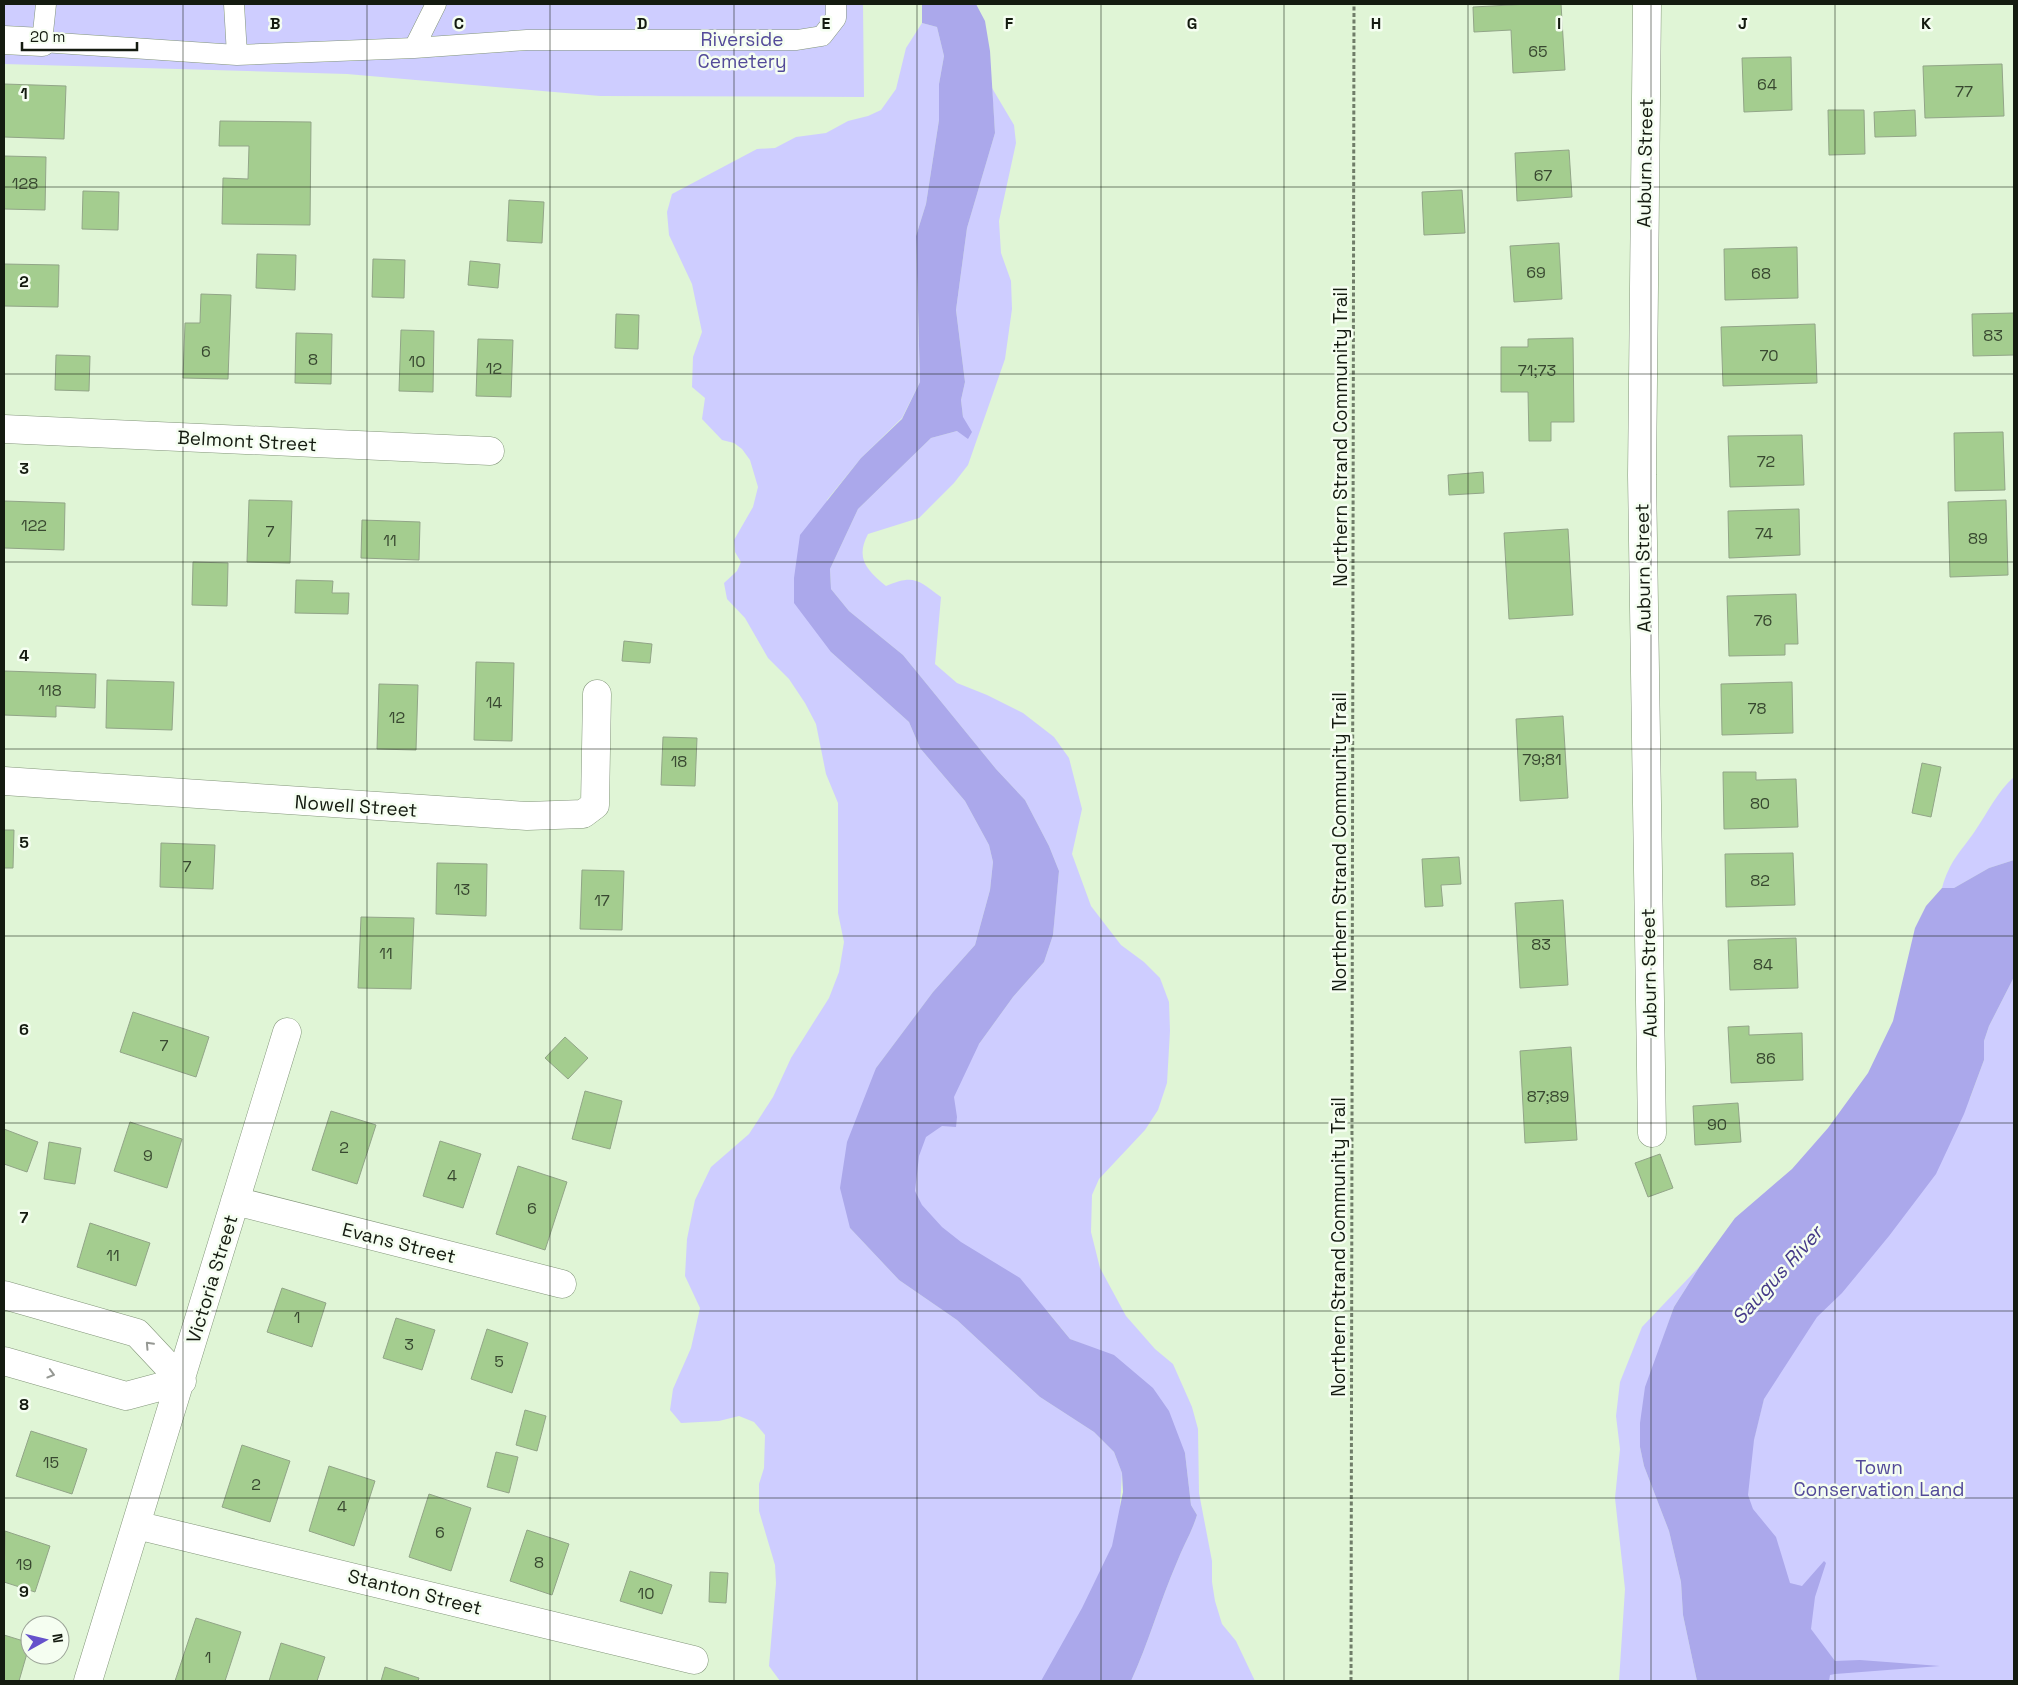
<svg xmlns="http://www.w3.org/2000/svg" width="2018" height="1685" font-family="'Space Grotesk',sans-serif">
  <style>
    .green { fill: #cecdff }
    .water { fill: #aba8eb }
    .building { fill: #a4cd8f; stroke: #92a588 }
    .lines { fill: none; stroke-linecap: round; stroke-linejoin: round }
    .service-casing { stroke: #83967a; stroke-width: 21 }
    .minor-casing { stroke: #83967a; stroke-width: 29 }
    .path { stroke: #707d69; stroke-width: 3; stroke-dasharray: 4 2.5; stroke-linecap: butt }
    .service { stroke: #fff; stroke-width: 20 }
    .minor { stroke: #fff; stroke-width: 28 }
    .oneway { stroke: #959893 }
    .grid { fill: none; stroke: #141b10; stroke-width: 1; stroke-opacity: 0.55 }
    .labels { text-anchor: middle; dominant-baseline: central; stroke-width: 5; stroke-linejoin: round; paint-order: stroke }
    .number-label { font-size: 16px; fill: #384830 }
    .park-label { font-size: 19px; fill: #534a99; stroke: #f5fef1 }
    .street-label { font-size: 19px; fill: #141b10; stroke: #f5fef1 }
    .water-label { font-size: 20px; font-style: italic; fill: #453a88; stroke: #f5fef1 }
    .grid-label { font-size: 16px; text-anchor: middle; font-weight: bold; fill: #141b10; stroke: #f5fef1; stroke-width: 5; stroke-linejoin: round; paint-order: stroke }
  </style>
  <rect width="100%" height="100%" fill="#e0f5d6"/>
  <!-- green -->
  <path class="green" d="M4 4H863L864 97 600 96 347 74 4 64Z
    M922 23 937 27 944 56 939 84V120L926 204 916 236 920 382 902 418 861 458 827 500 831 652 909 722 920 748 965 801 989 845 993 862 990 890 975 945 933 992 876 1068 850 1228 899 1280 957 1320 1040 1397 1094 1432 1114 1452 1122 1473 1120 1507 1126 1512 1077 1681H780L769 1666 776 1583 775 1565 759 1511V1484L764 1468 765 1435 754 1422 739 1416 719 1421 681 1423 670 1410 673 1389 691 1348 700 1308 685 1276 687 1239 695 1200 711 1167 749 1134 773 1097 791 1058 829 998 839 972 844 942 838 913V803L826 774 816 724 805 703 789 679 768 658 745 618 727 599 724 583 737 571 741 562 735 552 734 540 753 507 758 487 750 460 742 449 734 443 722 440 702 419 705 398 692 387 693 357 702 332 692 284 669 235 667 212 672 194 757 149 775 148 796 137 826 133 848 121 868 116 881 110 896 89 906 48Z
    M992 88 1014 125 1016 143 999 221 1001 253 1011 281 1012 309 1005 359 968 465 954 483 919 518 868 534C855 559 867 570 886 586 914 574 918 580 941 597L935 664 957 683 987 695 1023 713 1054 737 1069 758 1082 809 1072 854 1091 906 1121 945 1144 962 1160 978 1169 1002 1170 1031 1167 1083 1158 1110 1145 1130 1099 1179 1092 1195 1091 1232 1100 1268 1126 1316 1155 1349 1173 1364 1192 1407 1198 1429 1199 1493 1212 1561V1582L1215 1601 1222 1624 1236 1641 1255 1681H1131C1149 1642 1160 1601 1177 1562 1183 1546 1192 1532 1197 1515L1191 1505 1185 1453 1090 1347 1070 1339 1048 1312 978 1280 880 1151 979 1044 1013 997 1044 962 1053 935 1056 901 1059 871 1049 846 1025 800 996 769 903 655 849 611 831 589 830 569 858 509 931 438 957 431 963 417 961 400 965 382 956 310 967 228 995 133Z
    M2014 777V860L1989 868 1954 888H1942C1950 860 1960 853 1975 831 1988 812 1997 792 2014 777Z
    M2014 977V1681H1811L1743 1483 1773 1362 1970 1098 1984 1060V1041L1989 1026Z
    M1700 1266 1674 1307 1666 1330 1657 1359 1640 1447 1644 1466 1669 1531 1681 1582 1683 1615 1697 1681H1619L1625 1589 1615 1498 1620 1449 1616 1416 1620 1382 1642 1327Z"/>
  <!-- water -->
  <path class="water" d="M922 4H976L985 21 990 51 995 133 967 228 956 310 965 382 961 400 963 417 972 432 968 439 957 431 931 438 858 509 830 569 831 589 849 611 903 655 996 769 1025 800 1049 846 1059 871 1053 935 1044 962 1013 997 979 1044 954 1097 957 1117 956 1127 942 1126 926 1137 919 1156 915 1191 922 1205 942 1227 961 1242 1020 1278 1070 1339 1114 1355 1153 1388 1169 1411 1185 1453 1191 1505 1197 1515C1192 1532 1183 1546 1177 1562 1160 1601 1149 1642 1131 1681H1041L1082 1608 1112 1546 1123 1492 1122 1473 1114 1452 1094 1432 1040 1397 957 1320 899 1280 850 1228 840 1188 847 1142 876 1068 933 992 975 945 990 890 993 862 989 845 965 801 920 748 909 722 831 652 794 603V578L800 535 861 458 902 419 920 382 916 236 926 204 939 120V84L944 56 937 27 922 23Z
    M2014 860V977L1989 1026 1984 1041V1060L1964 1114 1936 1174 1889 1236 1842 1293 1817 1317 1764 1399 1754 1440 1748 1495 1753 1509 1776 1537 1790 1583 1802 1586 1824 1561 1826 1563 1815 1597 1811 1629 1835 1661 1860 1660 1940 1666 1835 1674 1830 1675 1829 1681H1697L1683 1615 1681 1582 1669 1531 1644 1466 1640 1447V1423L1645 1387 1674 1307 1700 1266 1735 1218 1792 1169 1828 1128 1868 1073 1893 1021 1915 928 1926 906 1942 888H1954L1989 868Z"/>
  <!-- building -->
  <path class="building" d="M1529 4H1561L1565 70 1513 73 1511 30 1474 32 1473 7Z
    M1791 57 1792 110 1744 112 1742 58Z
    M2002 64 2004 116 1925 118 1923 66Z
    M4 84 66 86 64 139 4 137Z
    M1828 110H1864L1865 154 1829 155Z
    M1915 110 1916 136 1875 137 1874 112Z
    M220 121 311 122 310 225 222 224 223 178 248 179 249 146H219Z
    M1569 150 1572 197 1517 201 1515 153Z
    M4 156 46 157 45 210 4 209Z
    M1462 190 1465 233 1424 235 1422 192Z
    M83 191 119 192 118 230 82 229Z
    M509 200 544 202 542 243 507 241Z
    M1559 243 1562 299 1514 302 1510 246Z
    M1797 247 1798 298 1725 300 1724 249Z
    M257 254 296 255 295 290 256 288Z
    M373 259 405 260 404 298 372 297Z
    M470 261 500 264 498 288 468 285Z
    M4 264 59 265 58 307 4 306Z
    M201 294 231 295 228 379 183 378 185 323H200Z
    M2014 313V355L1973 356 1972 314Z
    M616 314 639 315 638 349 615 348Z
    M1815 324 1817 383 1723 386 1721 327Z
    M401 330 434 331 433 392 399 391Z
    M296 333 332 334 331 384 295 383Z
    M1573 338 1574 422H1551V441H1529L1528 392H1501V347H1528V339Z
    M478 339 513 340 511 397 476 396Z
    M56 355 90 356 89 391 55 390Z
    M2003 432 2005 490 1955 491 1954 433Z
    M1802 435 1804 485 1730 487 1728 436Z
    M1483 472 1484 493 1449 495 1448 475Z
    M249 500 292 501 290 563 247 562Z
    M2006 500 2008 575 1950 577 1948 502Z
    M4 501 65 503 64 550 4 548Z
    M1799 509 1800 555 1729 558 1728 511Z
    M362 520 420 522 419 560 361 558Z
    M1568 529 1573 615 1509 619 1504 533Z
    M193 562 228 563 227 606 192 605Z
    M296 580 333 581 332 593H349L348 614 295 613Z
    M1796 594 1798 644H1785V655L1729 656 1727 596Z
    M624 641 652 644 650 663 622 661Z
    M476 662 514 663 512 741 474 740Z
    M4 671 96 674 95 708 56 706V717L4 715Z
    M107 680 174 682 172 730 106 728Z
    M1792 682 1793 733 1722 735 1721 684Z
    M379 684 418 685 416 750 377 749Z
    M1563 716 1568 798 1520 801 1516 719Z
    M663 737 697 738 695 786 661 785Z
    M1922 763 1941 767 1931 817 1912 813Z
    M1723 772H1756V780L1796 779 1798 827 1724 829Z
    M4 830H14L13 868H4Z
    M161 843 215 845 213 889 160 887Z
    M1793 853 1795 905 1726 907 1725 854Z
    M1459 857 1461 884 1441 885 1443 906 1425 907 1422 859Z
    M437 863 487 864 486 916 436 914Z
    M582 870 624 871 622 930 580 929Z
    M1563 900 1568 985 1520 988 1515 903Z
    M361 917 414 918 411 989 358 988Z
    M1796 938 1798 988 1730 990 1728 940Z
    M133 1012 209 1037 196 1077 120 1052Z
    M1749 1026V1035L1802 1033 1803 1080 1731 1083 1728 1027Z
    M565 1037 588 1058 568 1079 545 1058Z
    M1571 1047 1577 1140 1525 1143 1520 1051Z
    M585 1091 622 1101 610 1149 572 1139Z
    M1738 1103 1741 1142 1695 1145 1693 1106Z
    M331 1111 376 1125 357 1184 312 1170Z
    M130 1122 182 1139 167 1188 114 1171Z
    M4 1129 38 1142 27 1172 4 1164Z
    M440 1141 481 1154 463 1208 423 1196Z
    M49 1142 81 1148 75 1184 44 1179Z
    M1660 1154 1673 1188 1648 1197 1635 1163Z
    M518 1166 567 1182 545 1250 496 1234Z
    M90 1223 150 1243 136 1286 77 1267Z
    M282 1288 326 1303 312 1347 267 1332Z
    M396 1318 435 1330 422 1370 383 1358Z
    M487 1329 528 1343 512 1393 471 1379Z
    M525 1410 546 1416 537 1451 516 1445Z
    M31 1431 87 1449 72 1494 16 1476Z
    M242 1445 290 1461 270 1522 222 1507Z
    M496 1452 518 1457 509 1493 487 1487Z
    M329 1466 375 1481 354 1546 309 1531Z
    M429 1494 471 1508 451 1571 409 1557Z
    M527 1530 569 1544 552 1595 510 1581Z
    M5 1531 50 1546 35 1592 4 1582Z
    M630 1571 672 1585 662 1614 620 1601Z
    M710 1572 728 1573 726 1603 709 1602Z
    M196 1618 241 1632 225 1681H175Z
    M4 1635 30 1643 19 1681H4Z
    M281 1643 325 1657 317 1681H269Z
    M385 1667 419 1678 418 1681H381Z"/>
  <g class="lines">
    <!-- service casing -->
    <g class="service-casing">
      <path id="service" d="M46 4 42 42 237 55 414 48 527 40H797L822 36 836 18V4
        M234 4 237 55
        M414 48 436 4"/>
    </g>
    <!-- minor casing -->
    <g class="minor-casing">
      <path id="minor" d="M1647 4 1642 475 1652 1133
        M4 40 42 42
        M4 429 490 451
        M4 781 527 816 583 814 595 805 597 694
        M235 1201 562 1284
        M4 1295 137 1333 182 1381 126 1396 4 1361
        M136 1525 694 1660
        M88 1681 287 1032"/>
    </g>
    <!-- path -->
    <path class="path" d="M1351 1681 1354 4"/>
    <!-- service -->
    <use href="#service" class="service"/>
    <!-- minor -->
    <use href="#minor" class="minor"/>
  </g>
  <!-- one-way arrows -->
  <defs><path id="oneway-chevron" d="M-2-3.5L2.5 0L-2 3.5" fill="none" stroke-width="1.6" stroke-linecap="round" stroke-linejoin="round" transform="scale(1.25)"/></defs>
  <g class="oneway">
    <use href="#oneway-chevron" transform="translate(149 1345) rotate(-133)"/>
    <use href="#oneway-chevron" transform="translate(51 1374) rotate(16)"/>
  </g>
  <!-- grid -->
  <path class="grid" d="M183 4V1681M367 4V1681M550 4V1681M734 4V1681M917 4V1681M1101 4V1681M1284 4V1681M1468 4V1681M1651 4V1681M1835 4V1681M4 187H2014M4 374H2014M4 562H2014M4 749H2014M4 936H2014M4 1123H2014M4 1311H2014M4 1498H2014"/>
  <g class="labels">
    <!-- number labels -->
    <g class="number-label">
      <text x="1538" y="51">65</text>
      <text x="1767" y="84">64</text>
      <text x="1964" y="91">77</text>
      <text x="1543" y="175">67</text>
      <text x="25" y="183">128</text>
      <text x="1536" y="272">69</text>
      <text x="1761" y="273">68</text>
      <text x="1993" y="335">83</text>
      <text x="206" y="351">6</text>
      <text x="1769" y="355">70</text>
      <text x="313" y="359">8</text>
      <text x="417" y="361">10</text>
      <text x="494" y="368">12</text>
      <text x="1537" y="370">71;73</text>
      <text x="1766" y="461">72</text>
      <text x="34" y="525">122</text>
      <text x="270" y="531">7</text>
      <text x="1764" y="533">74</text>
      <text x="1978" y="538">89</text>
      <text x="390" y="540">11</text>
      <text x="1763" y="620">76</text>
      <text x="50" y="690">118</text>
      <text x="494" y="702">14</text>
      <text x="1757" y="708">78</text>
      <text x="397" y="717">12</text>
      <text x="1542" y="759">79;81</text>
      <text x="679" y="761">18</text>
      <text x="1760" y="803">80</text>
      <text x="187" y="866">7</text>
      <text x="1760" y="880">82</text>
      <text x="462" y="889">13</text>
      <text x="602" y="900">17</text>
      <text x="1541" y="944">83</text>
      <text x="386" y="953">11</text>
      <text x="1763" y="964">84</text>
      <text x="164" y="1045">7</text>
      <text x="1766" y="1058">86</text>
      <text x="1548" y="1096">87;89</text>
      <text x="1717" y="1124">90</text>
      <text x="344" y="1147">2</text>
      <text x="148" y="1155">9</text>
      <text x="452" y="1175">4</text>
      <text x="532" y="1208">6</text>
      <text x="113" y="1255">11</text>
      <text x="297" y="1317">1</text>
      <text x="409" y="1344">3</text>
      <text x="499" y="1361">5</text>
      <text x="51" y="1462">15</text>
      <text x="256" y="1484">2</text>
      <text x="342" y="1506">4</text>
      <text x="440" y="1532">6</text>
      <text x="539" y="1562">8</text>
      <text x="24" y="1564">19</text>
      <text x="646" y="1593">10</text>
      <text x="208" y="1657">1</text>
    </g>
    <!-- park labels -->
    <g class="park-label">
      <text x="742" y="39">Riverside<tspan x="742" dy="22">Cemetery</tspan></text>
      <text x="1879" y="1467">Town<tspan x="1879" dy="22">Conservation Land</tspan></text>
    </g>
    <!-- street labels -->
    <g class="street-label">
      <text transform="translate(1645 163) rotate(-89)">Auburn Street</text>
      <text transform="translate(1340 437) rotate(-90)">Northern Strand Community Trail</text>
      <text transform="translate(247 441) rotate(3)">Belmont Street</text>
      <text transform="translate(1643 568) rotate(-91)">Auburn Street</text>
      <text transform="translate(356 806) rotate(4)">Nowell Street</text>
      <text transform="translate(1339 842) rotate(-90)">Northern Strand Community Trail</text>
      <text transform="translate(1649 973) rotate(-91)">Auburn Street</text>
      <text transform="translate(399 1243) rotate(14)">Evans Street</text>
      <text transform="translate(1338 1247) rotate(-90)">Northern Strand Community Trail</text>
      <text transform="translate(212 1279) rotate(-73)">Victoria Street</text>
      <text transform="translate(415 1592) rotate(14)">Stanton Street</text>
    </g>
    <!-- water labels -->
    <g class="water-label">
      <text transform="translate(1777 1275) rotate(-48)">Saugus River</text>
    </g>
  </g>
  <g class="grid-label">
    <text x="275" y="29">B</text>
    <text x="459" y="29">C</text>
    <text x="642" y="29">D</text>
    <text x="826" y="29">E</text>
    <text x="1009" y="29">F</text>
    <text x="1192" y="29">G</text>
    <text x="1376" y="29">H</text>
    <text x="1559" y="29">I</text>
    <text x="1743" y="29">J</text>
    <text x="1926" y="29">K</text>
    <text x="24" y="99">1</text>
    <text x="24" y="287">2</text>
    <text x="24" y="474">3</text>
    <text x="24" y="661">4</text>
    <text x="24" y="848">5</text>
    <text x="24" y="1035">6</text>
    <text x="24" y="1223">7</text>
    <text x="24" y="1410">8</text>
    <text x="24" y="1597">9</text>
  </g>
  <!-- border -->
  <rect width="2018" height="1685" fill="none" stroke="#141b10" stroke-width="10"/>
  <!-- north arrow -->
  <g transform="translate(45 1640) rotate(82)"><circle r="24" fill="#f5fef1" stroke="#9ba397"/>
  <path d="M0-4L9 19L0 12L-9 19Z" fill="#6552cb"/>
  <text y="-8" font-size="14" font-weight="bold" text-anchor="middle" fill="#141b10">N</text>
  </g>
  <!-- scale -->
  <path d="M22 42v8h115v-8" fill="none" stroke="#141b10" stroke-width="2.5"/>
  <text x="30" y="42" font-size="15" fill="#141b10" stroke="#f5fef1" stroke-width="4" paint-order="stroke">20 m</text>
</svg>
